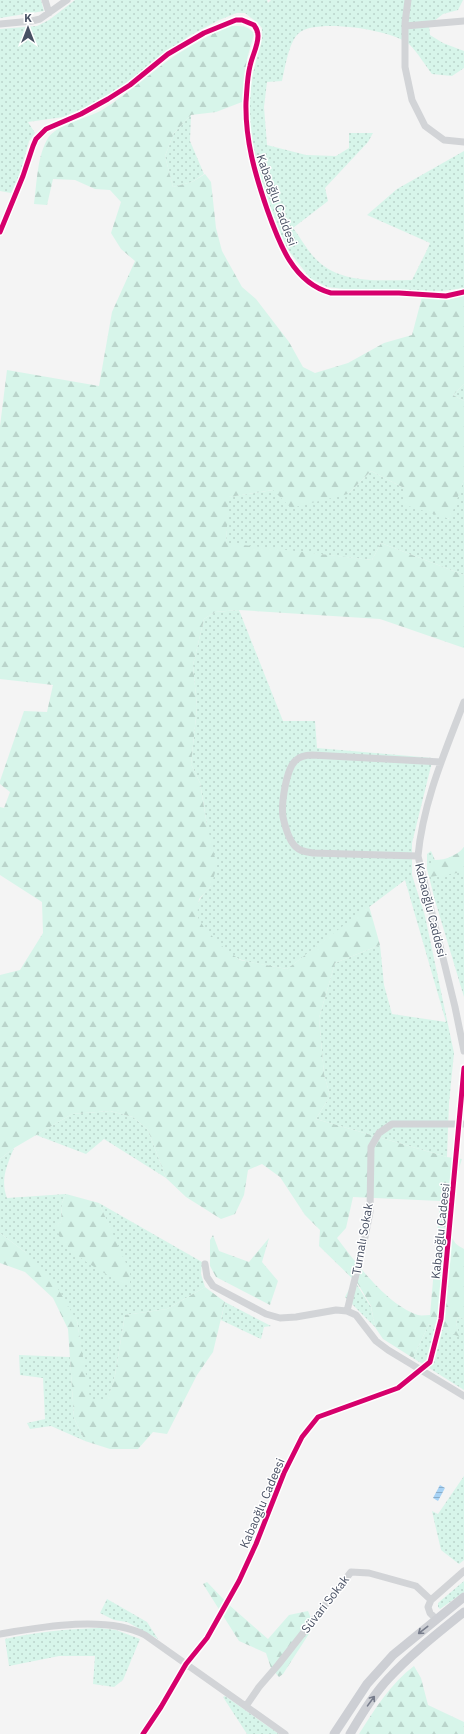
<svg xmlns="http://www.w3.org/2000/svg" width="464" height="1734" font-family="'IBM Plex Sans',sans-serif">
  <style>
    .grass { fill: url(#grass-dots) }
    .forest { fill: url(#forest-firs); fill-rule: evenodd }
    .water { fill: url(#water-rules) }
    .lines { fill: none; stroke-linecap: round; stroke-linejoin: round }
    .minor { stroke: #d2d4d7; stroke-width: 7 }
    .major { stroke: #cdcfd4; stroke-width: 9 }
    .cycleway-casing { stroke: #fff; stroke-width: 8 }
    .cycleway { stroke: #d6006c; stroke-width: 5 }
    .oneway { stroke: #777c8b }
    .labels { text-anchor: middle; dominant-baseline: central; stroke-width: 3; stroke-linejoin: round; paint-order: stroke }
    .street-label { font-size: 12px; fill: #485063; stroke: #fff }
  </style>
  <defs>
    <pattern id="grass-dots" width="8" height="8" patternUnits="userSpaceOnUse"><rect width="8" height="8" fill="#d7f5ea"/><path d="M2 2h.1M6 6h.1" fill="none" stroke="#bad4cb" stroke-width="1.8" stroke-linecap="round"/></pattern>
    <pattern id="forest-firs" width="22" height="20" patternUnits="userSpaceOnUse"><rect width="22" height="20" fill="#d7f5ea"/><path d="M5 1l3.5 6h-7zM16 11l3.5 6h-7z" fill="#bad4cb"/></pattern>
    <pattern id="water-rules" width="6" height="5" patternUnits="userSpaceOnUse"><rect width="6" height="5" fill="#a8d3f5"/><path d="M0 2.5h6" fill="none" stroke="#8baeca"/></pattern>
  </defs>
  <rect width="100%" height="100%" fill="#f4f4f4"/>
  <!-- grass -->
  <path class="grass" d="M0 0H41L44 11 0 18Z
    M75 0H267L268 3 271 0H463L458 10 443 14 429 25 430 35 443 43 464 51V68L452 76 432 74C425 65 418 53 410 45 395 30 316 18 299 33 289 41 285 68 282 81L267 82 264 107 267 145 306 155 336 156 349 148V133H373L368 142 325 188 328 201 293 228C300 237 306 248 313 256 338 285 378 280 412 280L426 252 430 243 367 215 397 189 464 151V288L441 291 344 289 327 287 310 278 285 246 268 201 254 159 251 141 249 105 252 77 262 38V28L258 23 245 13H237L219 20 189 36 118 89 86 107 63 117 28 122 35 133 29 141 19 177 11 193 0 191V29L37 26 49 20Z
    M191 115 190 141 204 174 192 182 173 187 165 156 174 133Z
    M464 384V401L453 395Z
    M371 471 404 488 449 519 464 480V575L381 543 372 560 226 544 228 497 273 490 348 494Z
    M239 610 283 721H315L317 748 433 758 412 843V875L425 916 454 1053 449 1103 447 1157 316 1119 330 1096 324 1074 319 1018 335 963 380 945 384 985 392 1014 446 1022 405 880 287 969C272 966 256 964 242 960 230 957 198 927 197 915 195 903 203 894 211 886L207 825 203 800 200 783 191 764 197 707 193 665 204 619 215 612Z
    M464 847V997L434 897 427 868V854L431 851 435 860C446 860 457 856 464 847Z
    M110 1111 133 1117 148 1130 166 1178 104 1139 86 1154 36 1135 72 1114Z
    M14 1148C7 1165 0 1180 7 1198L66 1194 62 1203 61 1222 55 1226 112 1233 99 1203 202 1262 201 1274 205 1287 167 1309 125 1315 115 1375 108 1400H89L77 1321 25 1252 0 1233V1159Z
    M354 1280 371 1307 375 1327 345 1297Z
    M225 1302 271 1326 264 1327 261 1339 221 1320Z
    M458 1317 464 1319V1390L413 1358 429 1324 459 1336 456 1323Z
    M19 1355 70 1357 74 1418 85 1441 51 1426 30 1429 27 1423 45 1419 43 1378 20 1375Z
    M464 1476V1560L459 1564 441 1550 432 1511 438 1514Z
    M464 1581V1592L440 1609 438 1607V1603Z
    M107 1599 147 1622 158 1639 127 1622 114 1620 100 1613Z
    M99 1628 116 1630 140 1639 123 1680 114 1687 93 1684 95 1656H59L9 1666 5 1639C36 1632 67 1629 99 1628Z
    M225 1696 279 1734H247L223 1697Z"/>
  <!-- forest -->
  <path class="forest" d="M230 26C239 26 249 25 254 34L247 59 242 102 216 112 191 115 174 133 165 156 173 187 192 182 205 174 211 182 216 228 222 251 242 287 256 299 289 342 303 367 315 373 348 363 384 343 412 335 422 297 447 300 464 295V384L453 395 464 401V480L450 519 405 505 404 488 371 471 348 494 291 508 273 490 229 497 226 543 372 560 381 543 464 575V648L380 619 239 610 215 612 204 619 193 665 197 707 191 764 200 783 207 825 217 866 211 886 199 899 197 916 205 929 224 948 240 960 287 969 369 906 380 945 335 963 319 1018 324 1074 330 1096 316 1119 447 1157 462 1159C455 1182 440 1219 454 1241 456 1245 461 1247 464 1249V1319L458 1317 456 1323 460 1337 429 1324 413 1358 383 1339 375 1327 371 1306 358 1284 319 1246 320 1230 305 1215 280 1177 262 1164 248 1170 244 1195 235 1214 221 1219 186 1197 166 1178 148 1130 133 1117 110 1111 72 1114 14 1148 0 1159V975L20 970 43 933 42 902 0 875V807L4 808 10 792 0 784V781L24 711 47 712 53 685 0 679V426L7 370 99 386 112 312 135 261 121 249 111 233 121 202 110 190 95 189 75 180 53 179 47 205 34 204C37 183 37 156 48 138 56 125 88 118 102 110 128 94 151 72 176 55 193 44 211 34 230 26ZM353 1197 440 1201 430 1315C426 1315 421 1316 418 1315 387 1305 356 1263 337 1238L346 1228Z
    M464 847V872L429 877 427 868 435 860H444L460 852Z
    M66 1194 99 1203 130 1272V1283L125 1285C100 1270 65 1254 54 1226L61 1222 62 1203Z
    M0 1233 25 1252 51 1277 77 1321 90 1399H108L115 1375 125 1315 167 1309 205 1287 225 1302 213 1352 197 1375 167 1434 153 1432 138 1449H110L85 1441 74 1418 68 1329 53 1298 25 1272 0 1263Z
    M213 1235 219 1251 249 1262 269 1238 262 1262 278 1281 270 1305 216 1277 210 1266V1240Z
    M207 1582 228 1604 268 1639 289 1615 308 1611 314 1626 283 1674 279 1677 271 1668 266 1653 239 1641 203 1584Z
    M414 1666 421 1678 428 1705 464 1722V1734H359C374 1710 391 1683 414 1666Z"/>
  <!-- water -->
  <path class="water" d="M440 1485 445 1488 438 1501 433 1498Z"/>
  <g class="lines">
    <!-- minor -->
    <path class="minor" d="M45 0 49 13
      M408 0 405 23V67L412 100 425 126 444 140 464 142
      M0 24 32 21 40 19 67 0
      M405 26 464 21
      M0 232 23 176 33 146 36 139 46 129 81 114 108 99 130 85 168 54 204 33 236 20H242L254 25C257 29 258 32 258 36 258 46 252 56 250 66 247 78 247 90 246 102 245 140 255 174 267 209 279 243 293 283 331 293H399L446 296 464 292
      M464 702C445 752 423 802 418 856L455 1007 464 1051
      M418 856 313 853C307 852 301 852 296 847 289 841 285 826 283 817 281 804 286 770 295 761 300 756 305 755 312 755L441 762
      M205 1264 207 1277 213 1286 266 1314 280 1318 296 1317 336 1310 347 1311 356 1315 376 1341 388 1350 464 1396
      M347 1311 364 1242 370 1212 371 1147 379 1133 392 1124H464
      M436 1619 430 1613 428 1607 431 1600 464 1571
      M0 1634C41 1627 107 1615 145 1635L285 1734
      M246 1706 259 1687 278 1665 351 1572 369 1573 416 1586 431 1600
      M143 1734 161 1707 186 1664 207 1638 239 1581 256 1544 284 1473 302 1437 318 1417 398 1388 430 1362 441 1319 464 1068"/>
    <!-- major -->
    <path class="major" d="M334 1734 367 1684 393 1655 464 1597
      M350 1734C361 1715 373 1695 388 1679 411 1654 438 1633 464 1612"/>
    <!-- cycleway casing -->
    <g class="cycleway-casing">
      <path id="cycleway" d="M0 232 23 176 33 146 36 139 46 129 81 114 108 99 130 85 168 54 204 33 236 20H242L254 25C257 29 258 32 258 36 258 46 252 56 250 66 247 78 247 90 246 102 245 140 255 174 267 209 279 243 293 283 331 293H399L446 296 464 292
        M143 1734 161 1707 186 1664 207 1638 239 1581 256 1544 284 1473 302 1437 318 1417 398 1388 430 1362 441 1319 464 1068"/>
    </g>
    <!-- cycleway -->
    <use href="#cycleway" class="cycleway"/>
  </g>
  <!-- one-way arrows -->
  <defs><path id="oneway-shaft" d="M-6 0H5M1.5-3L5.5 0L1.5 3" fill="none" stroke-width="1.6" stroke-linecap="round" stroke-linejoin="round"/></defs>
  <g class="oneway">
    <use href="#oneway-shaft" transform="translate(423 1630) rotate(142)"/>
    <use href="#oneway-shaft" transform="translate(371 1701) rotate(-54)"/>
  </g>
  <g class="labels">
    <!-- street labels -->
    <g class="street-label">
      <text transform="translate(277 200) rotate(70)">Kabaoğlu Caddesi</text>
      <text transform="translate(431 910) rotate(76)">Kabaoğlu Caddesi</text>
      <text transform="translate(440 1231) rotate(-84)">Kabaoğlu Cadeesi</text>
      <text transform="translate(362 1239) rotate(-80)">Turnalı Sokak</text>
      <text transform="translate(262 1503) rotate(-67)">Kabaoğlu Cadeesi</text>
      <text transform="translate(325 1604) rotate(-52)">Süvari Sokak</text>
    </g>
  </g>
  <!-- north arrow -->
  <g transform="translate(28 28)" stroke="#ffffff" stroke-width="3" paint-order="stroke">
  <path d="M0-3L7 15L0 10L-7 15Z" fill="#485063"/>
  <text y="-6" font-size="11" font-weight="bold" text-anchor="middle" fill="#485063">K</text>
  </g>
</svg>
